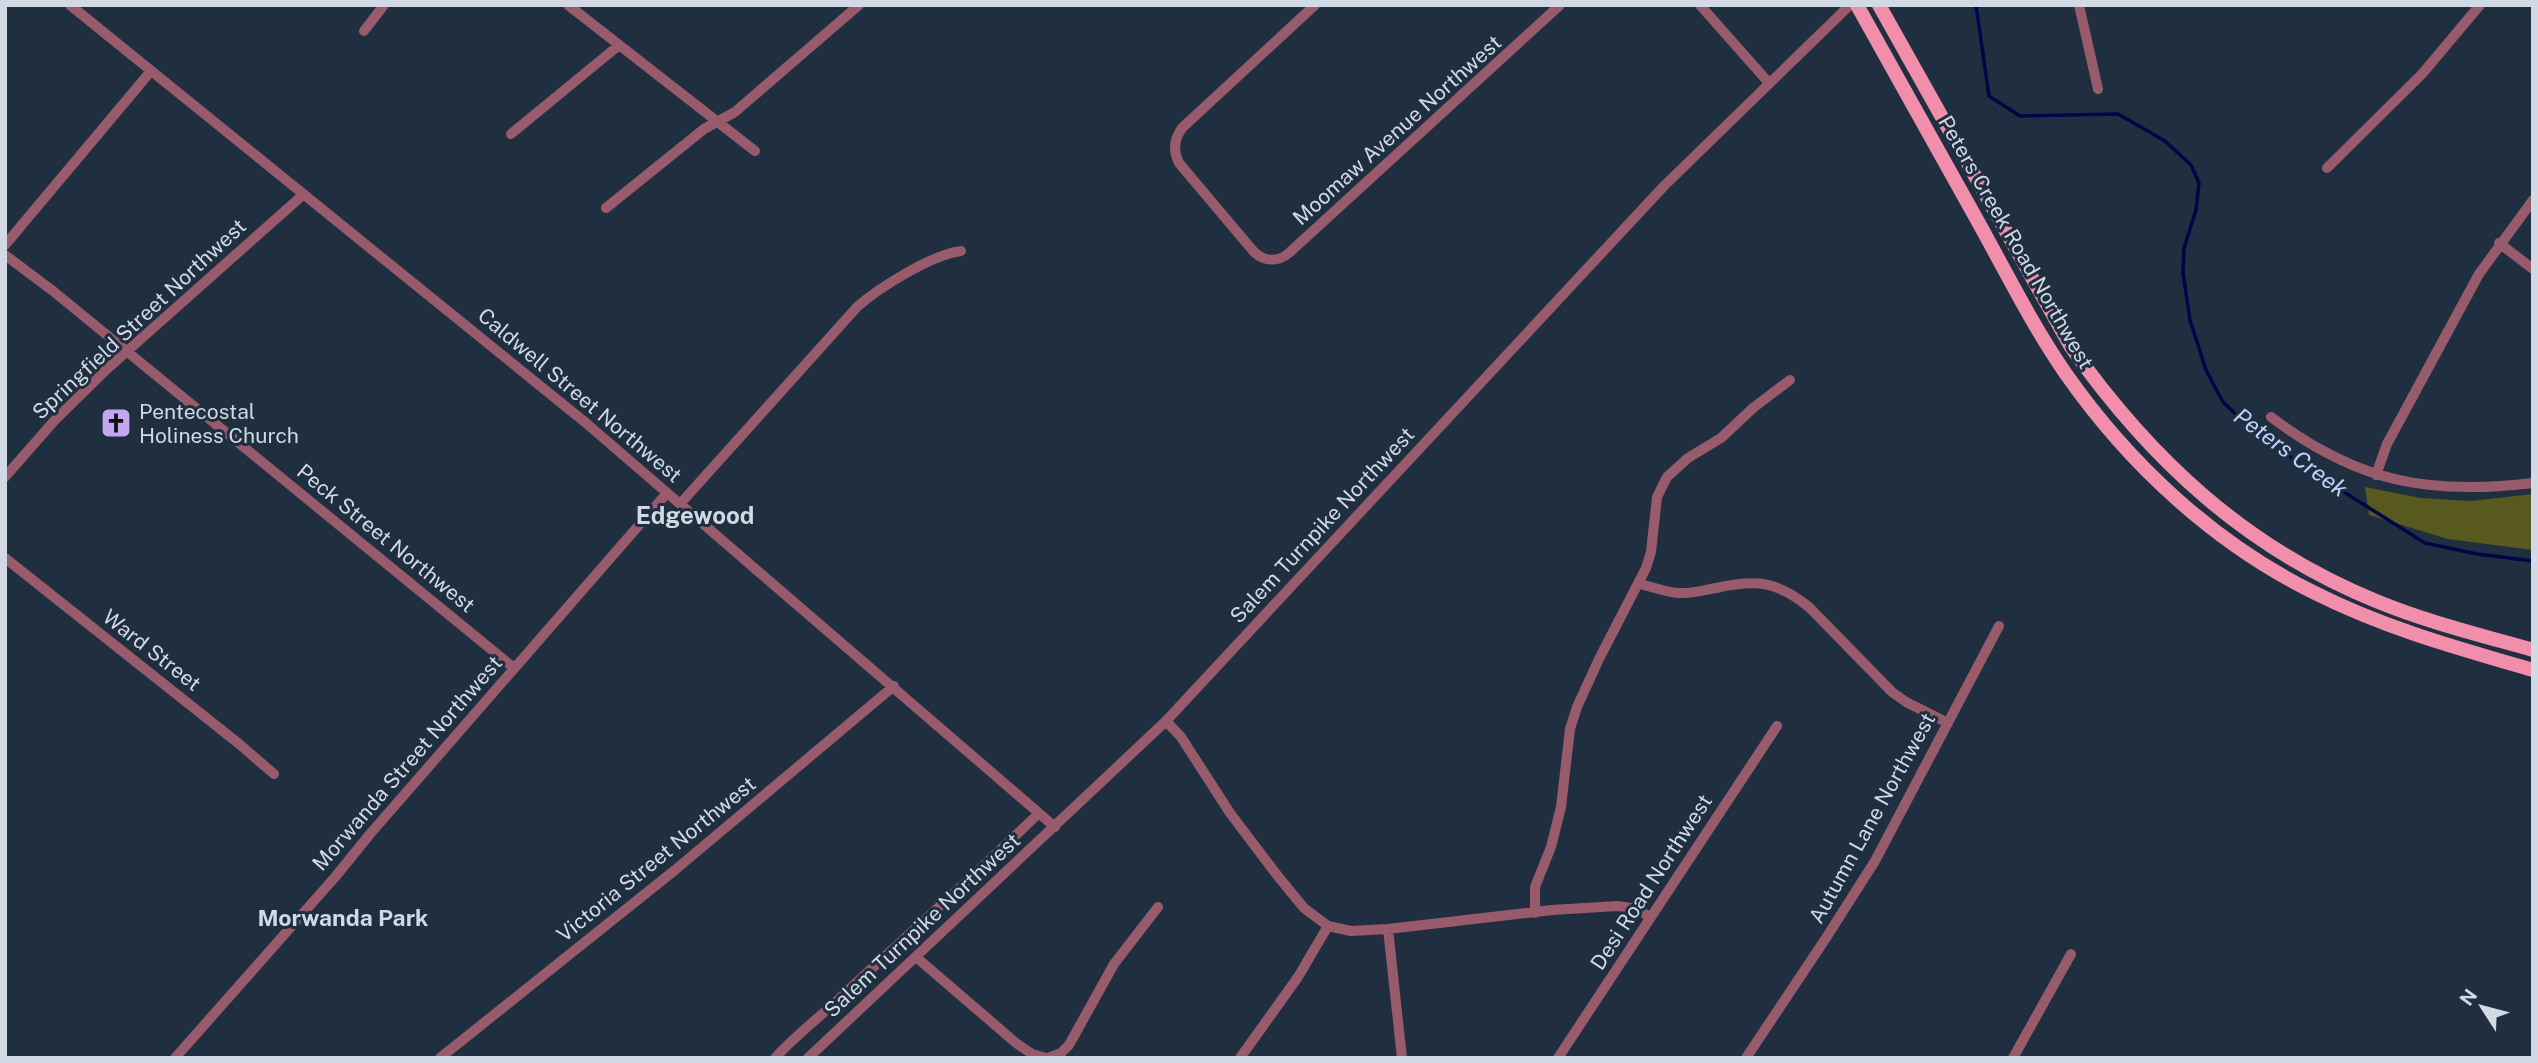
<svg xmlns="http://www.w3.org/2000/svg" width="2538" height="1063" font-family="'Public Sans',sans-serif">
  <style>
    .green { fill: #58591f }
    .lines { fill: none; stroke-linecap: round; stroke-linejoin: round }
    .stream { stroke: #000449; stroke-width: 3.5 }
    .minor { stroke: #975b6c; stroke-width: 10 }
    .major { stroke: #f18eab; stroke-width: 14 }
    .labels { text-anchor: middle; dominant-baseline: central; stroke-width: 6; stroke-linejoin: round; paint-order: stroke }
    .street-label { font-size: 21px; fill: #d0d9e4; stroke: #202f40 }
    .poi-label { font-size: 21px; fill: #d0d9e4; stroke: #202f40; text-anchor: start }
    .water-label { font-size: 23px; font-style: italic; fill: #bed2fb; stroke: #202f40 }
    .neighbourhood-label { font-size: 23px; font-weight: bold; fill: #d0d9e4; stroke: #202f40 }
    .quarter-label { font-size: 24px; font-weight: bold; fill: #d0d9e4; stroke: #202f40 }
  </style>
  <rect width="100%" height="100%" fill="#202f40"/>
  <!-- green -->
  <path class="green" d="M2365 487 2421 498 2471 501 2533 494V550L2448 539 2369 515Z"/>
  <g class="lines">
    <!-- stream -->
    <path class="stream" d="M1976 5 1989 96 2020 116 2118 114 2165 141 2191 165 2199 183 2196 210 2184 248 2183 273 2190 320 2206 370 2223 402 2246 424 2304 467 2425 543 2477 554 2533 561"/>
    <!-- minor -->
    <path class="minor" d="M70 5 586 423 1055 827
      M568 5 755 151
      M1315 5 1182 128C1174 139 1173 151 1179 163L1254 252C1265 262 1278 262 1289 253L1560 5
      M1700 5 1769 83
      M2079 5 2098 89
      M364 31 384 5
      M511 134 618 46
      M2327 168 2422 74 2480 5
      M606 208 704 129 735 112 859 5
      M2499 243 2533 269
      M5 245 151 71
      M5 255 53 291 514 668
      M2271 417C2356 481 2427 496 2533 483
      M2376 475 2387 444 2479 274 2533 200
      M5 477 55 420 107 369 304 194
      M680 504 857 307C880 287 931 255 961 251
      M5 558 238 743 274 774
      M1640 584C1652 587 1665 592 1678 593 1690 594 1704 590 1716 588 1756 579 1777 581 1809 607L1892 692 1906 702 1948 723
      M1166 721 1181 737 1230 813 1277 875 1304 908 1328 926 1351 931 1388 929 1552 910 1617 906 1639 909 1650 918
      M1535 913V887L1551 847 1561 807 1570 729 1577 707 1599 659 1646 568 1651 552 1657 497 1667 477 1688 458 1721 438 1753 408 1790 380
      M1388 929 1402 1058
      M916 957 1016 1043 1032 1054 1046 1058
      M175 1058 336 876 370 834 667 493
      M440 1058 675 870 894 686
      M775 1058C796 1035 820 1017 842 996 908 935 975 875 1039 813
      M808 1058 1166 721 1664 186 1850 5
      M1048 1058 1061 1053 1069 1045 1114 964 1158 907
      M1240 1058 1298 977 1328 926
      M1558 1058 1777 726
      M1746 1058 1826 938 1875 861 1999 626
      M2013 1058 2071 954"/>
    <!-- major -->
    <path class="major" d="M1857 5C1896 76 1936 147 1976 218 2005 270 2032 325 2066 374 2129 464 2214 543 2313 592 2384 628 2457 648 2533 670
      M1879 5 2071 347C2151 460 2246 548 2376 601 2427 622 2480 635 2533 650"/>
  </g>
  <!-- icons -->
  <defs>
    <g id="church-square" transform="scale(1.575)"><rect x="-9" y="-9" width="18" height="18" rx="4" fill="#c5a6f0" stroke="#202f40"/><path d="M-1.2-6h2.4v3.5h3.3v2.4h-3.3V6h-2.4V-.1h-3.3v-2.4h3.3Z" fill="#111"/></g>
  </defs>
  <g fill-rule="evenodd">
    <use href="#church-square" x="116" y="423"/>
  </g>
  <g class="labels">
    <!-- street labels -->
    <g class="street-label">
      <text transform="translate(1397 130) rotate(-42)">Moomaw Avenue Northwest</text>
      <text transform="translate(2016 242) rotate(60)">Peters Creek Road Northwest</text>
      <text transform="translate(139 319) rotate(-43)">Springfield Street Northwest</text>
      <text transform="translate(580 395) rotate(40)">Caldwell Street Northwest</text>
      <text transform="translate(1322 525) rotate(-47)">Salem Turnpike Northwest</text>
      <text transform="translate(386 538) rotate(39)">Peck Street Northwest</text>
      <text transform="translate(152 650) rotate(38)">Ward Street</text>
      <text transform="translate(407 763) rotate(-49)">Morwanda Street Northwest</text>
      <text transform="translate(1872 818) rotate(-61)">Autumn Lane Northwest</text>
      <text transform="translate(656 859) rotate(-39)">Victoria Street Northwest</text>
      <text transform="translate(1651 882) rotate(-57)">Desi Road Northwest</text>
      <text transform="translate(922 925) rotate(-43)">Salem Turnpike Northwest</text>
    </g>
    <!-- poi labels -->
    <g class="poi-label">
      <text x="139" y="411">Pentecostal<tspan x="139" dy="24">Holiness Church</tspan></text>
    </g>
    <!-- water labels -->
    <g class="water-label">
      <text transform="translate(2291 452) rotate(36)">Peters Creek</text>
    </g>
    <!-- neighbourhood labels -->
    <g class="neighbourhood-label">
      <text x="343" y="917">Morwanda Park</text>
    </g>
    <!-- quarter labels -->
    <g class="quarter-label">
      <text x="695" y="515">Edgewood</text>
    </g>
  </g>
  <!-- border -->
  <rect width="2538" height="1063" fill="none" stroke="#d0d9e4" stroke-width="14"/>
  <!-- north arrow -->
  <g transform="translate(2482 1007) rotate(306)" stroke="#202f40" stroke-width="5" paint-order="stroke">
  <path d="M0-5L12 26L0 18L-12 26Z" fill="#d0d9e4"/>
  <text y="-10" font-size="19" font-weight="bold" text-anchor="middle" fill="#d0d9e4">N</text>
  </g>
</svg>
